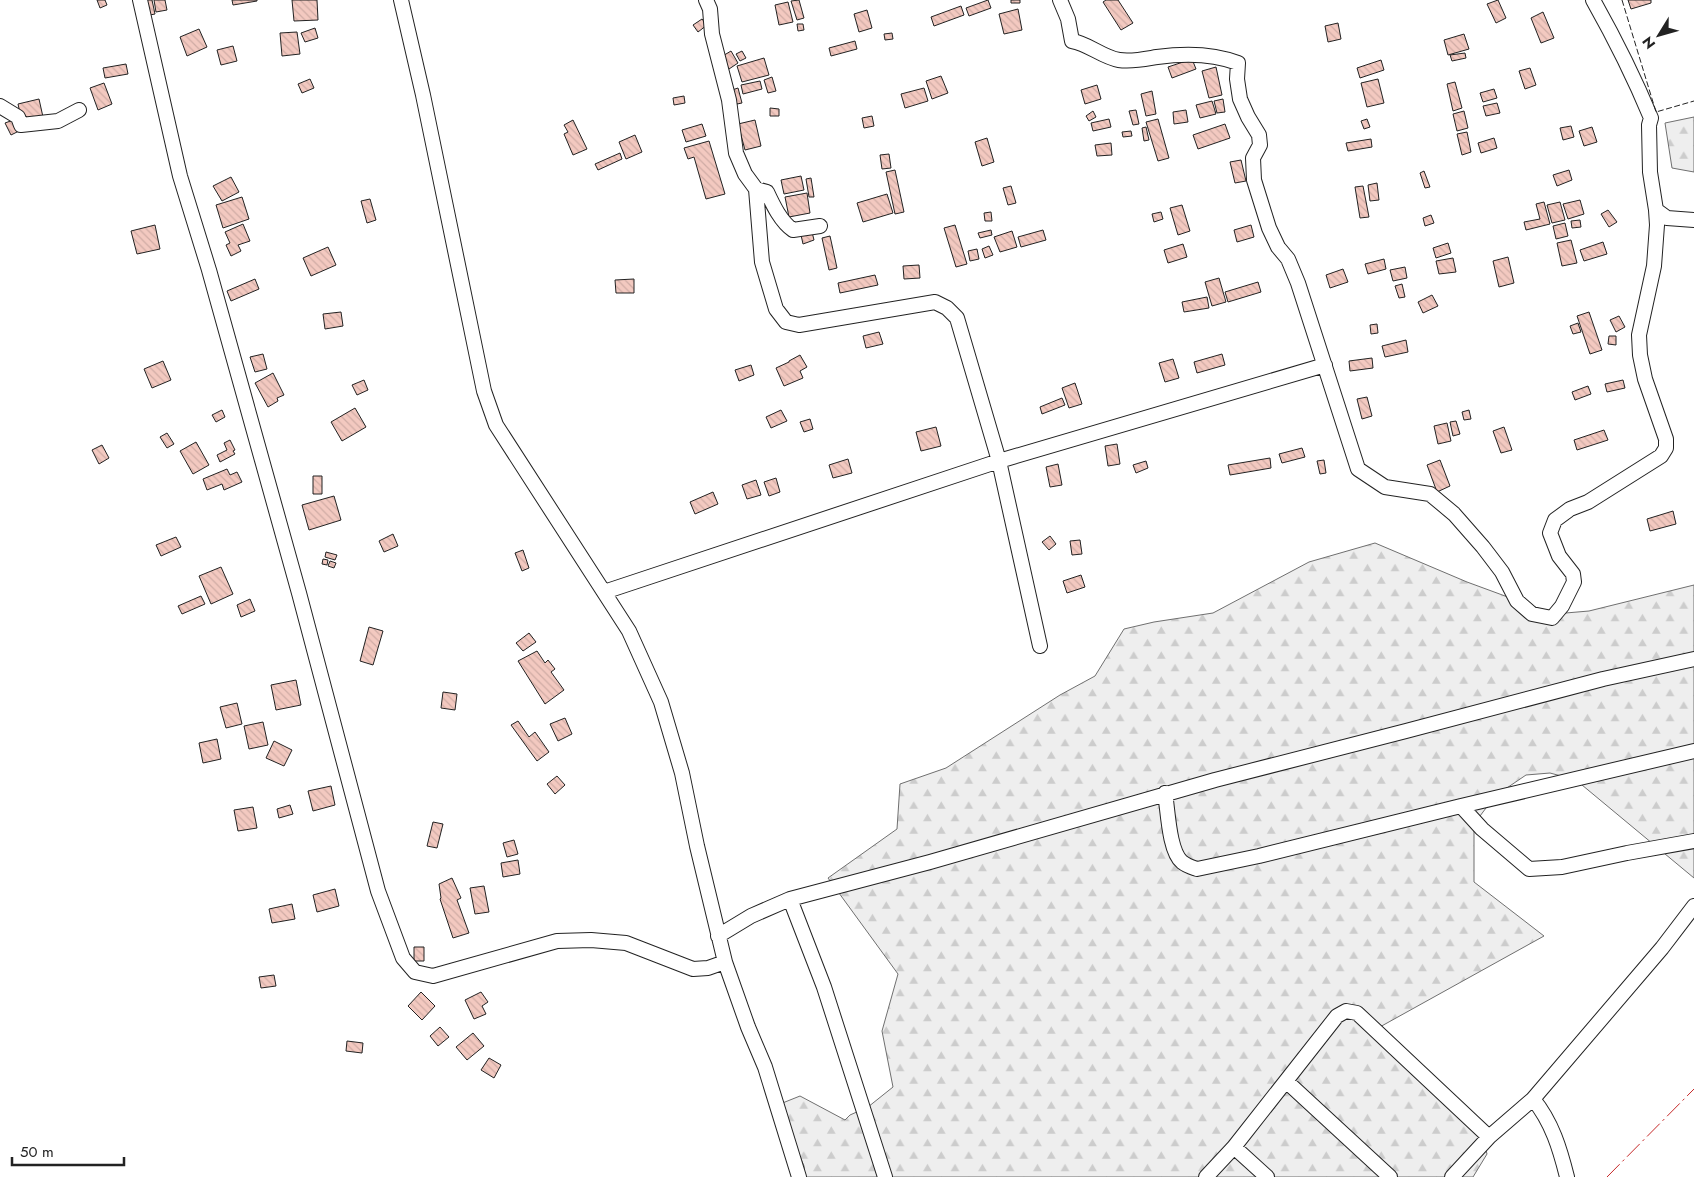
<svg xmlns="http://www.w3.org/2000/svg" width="1694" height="1177" font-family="Jost,sans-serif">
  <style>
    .forest { fill: url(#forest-firs); stroke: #6f6f6f }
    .building { fill: url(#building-back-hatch); stroke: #222 }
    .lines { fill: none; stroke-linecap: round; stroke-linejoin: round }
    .street-casing { stroke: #222; stroke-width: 16 }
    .street { stroke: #fff; stroke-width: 14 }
    .fence { stroke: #222; stroke-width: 1; stroke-dasharray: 6 2.5; stroke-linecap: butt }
    .power { stroke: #c62828; stroke-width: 1; stroke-dasharray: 18 4 2.5 4; stroke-linecap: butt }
  </style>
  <defs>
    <pattern id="forest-firs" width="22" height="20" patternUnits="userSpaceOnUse" patternTransform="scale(1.25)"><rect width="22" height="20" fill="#eee"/><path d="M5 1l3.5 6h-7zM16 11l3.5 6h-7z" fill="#ccc"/></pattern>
    <pattern id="building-back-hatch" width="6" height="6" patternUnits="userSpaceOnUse" patternTransform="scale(1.25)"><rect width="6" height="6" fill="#f3c9c0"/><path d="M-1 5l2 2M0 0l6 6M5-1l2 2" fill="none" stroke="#d0aca5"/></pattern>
  </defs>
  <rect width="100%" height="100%" fill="#fff"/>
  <!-- forest -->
  <path class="forest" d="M1694 117V172L1672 168 1665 123Z
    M1375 543 1467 582 1554 614 1589 611 1694 585V878L1576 780 1550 773 1526 775 1495 796 1474 824V882L1544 936 1378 1028 1477 1117 1487 1154 1473 1177H805L804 1166 789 1131 780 1104 800 1096 845 1120 850 1115 868 1107 893 1087 882 1031 898 974 828 878 897 829 900 784 946 768 1060 695 1095 676 1124 629 1154 622 1213 613 1309 562Z"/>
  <!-- building -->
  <path class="building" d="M97 0H105L107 5 100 8Z
    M147 0H152L155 14 150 15Z
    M154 0H165L167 10 156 12Z
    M232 0H257V1L233 5Z
    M292 0H317L318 20 294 21Z
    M799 0 804 18 797 20 791 1Z
    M988 0 991 8 969 16 966 8Z
    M1011 0H1020V3H1011Z
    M1106 0H1118L1133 23 1121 30 1103 2Z
    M1498 0 1506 18 1496 23 1487 4Z
    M1628 0H1651V3L1631 9Z
    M788 2 793 22 779 25 775 5Z
    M961 6 964 15 934 26 931 17Z
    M1018 9 1022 30 1004 34 999 14Z
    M867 10 872 28 859 32 854 14Z
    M1543 12 1554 38 1541 43 1531 18Z
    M702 19 707 25 698 32 693 25Z
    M1338 23 1341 39 1328 42 1325 26Z
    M797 24H803L804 30 798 31Z
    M315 28 318 38 305 42 301 33Z
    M199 29 207 47 187 56 180 37Z
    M297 32 300 54 282 56 280 33Z
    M892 33 893 39 885 40 884 34Z
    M1464 34 1469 49 1448 55 1444 40Z
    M855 41 857 49 831 56 829 48Z
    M233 46 237 61 221 65 217 50Z
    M731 51 738 63 729 69 721 57Z
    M742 51 746 58 740 61 736 54Z
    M1465 53 1466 58 1452 61 1450 55Z
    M764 58 769 75 742 82 737 66Z
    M1192 59 1196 69 1172 78 1168 67Z
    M1381 60 1384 70 1360 78 1357 68Z
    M126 64 128 74 105 78 103 68Z
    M1216 67 1222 95 1209 98 1202 71Z
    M1530 68 1536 85 1525 89 1519 71Z
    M941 76 948 93 932 99 926 81Z
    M772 77 776 91 768 93 764 80Z
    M310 79 314 88 302 93 298 84Z
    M1378 79 1384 103 1367 107 1361 83Z
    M760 81 762 89 743 94 741 85Z
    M1455 82 1462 108 1453 111 1447 84Z
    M104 83 112 104 98 110 90 88Z
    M1097 85 1101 99 1085 104 1081 90Z
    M738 88 742 103 737 104 732 90Z
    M924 88 928 101 905 108 901 94Z
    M1494 89 1497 98 1483 102 1480 93Z
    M1152 91 1156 114 1146 116 1141 94Z
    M684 96 685 103 674 105 673 98Z
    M39 99 43 117 22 122 18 104Z
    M1223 99 1225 112 1217 113 1214 101Z
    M1212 101 1216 114 1200 118 1196 105Z
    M1497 103 1500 113 1486 116 1483 106Z
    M770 108 779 109V116H770Z
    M1136 110 1139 124 1133 125 1129 111Z
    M1186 110 1188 122 1174 124 1173 112Z
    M1093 111 1096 117 1089 121 1086 116Z
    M1464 111 1468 128 1457 131 1453 114Z
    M872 116 874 126 864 128 862 118Z
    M16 119 21 130 11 135 5 123Z
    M1109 119 1111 127 1093 131 1091 123Z
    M1158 119 1169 158 1158 161 1146 122Z
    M1367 119 1370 127 1364 129 1361 121Z
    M573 120 587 149 573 155 564 134 568 132 564 125Z
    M755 120 761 146 745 150 738 124Z
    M702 124 706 136 686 142 682 130Z
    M1225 124 1230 138 1198 149 1193 135Z
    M1571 126 1574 137 1563 140 1560 128Z
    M1146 127 1149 140 1144 141 1142 128Z
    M1592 127 1597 142 1584 146 1579 131Z
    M1131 131 1132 136 1123 137 1122 132Z
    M1467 132 1471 152 1462 155 1457 134Z
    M635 135 642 152 626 159 619 142Z
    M987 138 994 162 982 166 975 142Z
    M1494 138 1497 148 1481 153 1478 143Z
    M1371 139 1372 147 1348 151 1346 143Z
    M709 141 725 194 706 199 694 157 688 159 684 148Z
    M1111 143 1112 155 1097 156 1095 145Z
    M620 153 622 159 598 170 595 164Z
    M889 154 891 168 882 169 880 155Z
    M1241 160 1246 181 1235 183 1230 162Z
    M895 170 904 212 895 214 886 172Z
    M1569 170 1572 180 1557 186 1553 175Z
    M1424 171 1430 187 1425 188 1420 173Z
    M801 176 804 190 784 194 781 180Z
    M231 177 239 192 222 201 213 186Z
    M811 178 814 197H809L806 179Z
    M1377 183 1379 200 1370 201 1368 185Z
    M1011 186 1016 203 1008 205 1003 188Z
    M1363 186 1369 217 1360 218 1355 187Z
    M807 193 810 213 789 217 785 197Z
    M887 194 893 213 863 222 857 203Z
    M242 197 249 219 223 228 216 205Z
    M370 199 376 220 367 223 361 201Z
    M1580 200 1584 214 1568 219 1563 204Z
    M1544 202 1550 224 1526 230 1524 222 1540 219 1536 204Z
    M1560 202 1565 220 1552 223 1547 205Z
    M1182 205 1190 231 1178 235 1170 208Z
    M1608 210 1617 222 1609 227 1601 214Z
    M991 212 992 221H985L984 213Z
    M1161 212 1163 219 1154 222 1152 214Z
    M1431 215 1434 223 1425 226 1423 218Z
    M1580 220 1581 227 1572 228 1571 221Z
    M1565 223 1568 236 1556 239 1553 226Z
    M243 224 250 241 238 245 241 251 231 256 226 245 230 243 225 232Z
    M155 225 160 249 137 254 131 231Z
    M955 225 967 264 956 267 944 228Z
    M1251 225 1254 237 1237 242 1234 230Z
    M991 230 992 235 980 238 978 233Z
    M1043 230 1046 240 1021 247 1018 237Z
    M1012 231 1017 247 1000 252 994 237Z
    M812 232 814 240 803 244 801 235Z
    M830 236 837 268 829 270 822 238Z
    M1571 240 1577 263 1562 266 1557 243Z
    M1603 242 1607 254 1584 261 1580 250Z
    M1448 243 1451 253 1436 258 1433 248Z
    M1183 244 1187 257 1168 263 1164 250Z
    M989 246 993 255 985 258 982 249Z
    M328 247 336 265 311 276 303 258Z
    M977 249 979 259 970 261 968 251Z
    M1508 257 1514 283 1499 287 1493 261Z
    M1453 258 1456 272 1439 274 1436 261Z
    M1384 259 1386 269 1368 274 1365 264Z
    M919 265 920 278 904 279 903 266Z
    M1405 267 1407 278 1393 281 1390 270Z
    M1343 269 1348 282 1330 288 1326 275Z
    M875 275 878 285 840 293 838 283Z
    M1219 278 1226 302 1212 306 1205 282Z
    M255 279 259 289 231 301 227 291Z
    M634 279V293H616L615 280Z
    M1258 282 1261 292 1228 302 1225 292Z
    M1402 284 1405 297 1399 298 1395 286Z
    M1432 295 1438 306 1423 313 1418 302Z
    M1207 297 1209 308 1184 312 1182 302Z
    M341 312 343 326 325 329 323 314Z
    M1589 312 1602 350 1590 354 1577 316Z
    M1619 316 1625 327 1616 332 1610 320Z
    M1578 323 1581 332 1573 334 1570 326Z
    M1377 324 1378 333 1371 334 1370 325Z
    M879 332 883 344 866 348 863 336Z
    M1609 336H1616V345L1608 344Z
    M1406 340 1408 352 1385 357 1382 346Z
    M263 354 267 369 255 372 250 357Z
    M1222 354 1225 365 1197 373 1194 362Z
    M800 355 807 367 800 371 803 378 784 386 776 368 789 362V361Z
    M1372 358 1373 368 1350 371 1349 361Z
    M1173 359 1179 378 1165 382 1159 363Z
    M163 361 171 380 152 388 144 369Z
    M751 365 754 375 739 381 735 370Z
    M273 373 284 395 277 398 278 401 268 407 255 383Z
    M364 380 368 390 357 395 352 385Z
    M1623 380 1625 388 1607 392 1605 384Z
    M1075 383 1082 404 1069 408 1062 388Z
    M1588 386 1591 394 1575 400 1572 392Z
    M1367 397 1372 416 1362 419 1357 399Z
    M1062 398 1065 405 1042 414 1040 407Z
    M355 408 366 427 342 441 331 422Z
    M222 410 225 417 216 422 212 415Z
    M781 410 787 421 771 428 766 417Z
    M1469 410 1471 419 1464 420 1462 412Z
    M810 419 813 429 804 432 800 422Z
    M1456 421 1460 434 1453 436 1450 422Z
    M1447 423 1451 441 1438 444 1434 426Z
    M936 427 941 446 921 451 916 432Z
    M1504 427 1512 450 1501 453 1493 431Z
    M1604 430 1608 440 1577 450 1574 440Z
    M167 433 174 444 167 448 160 437Z
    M230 440 235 450 233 451 235 454 220 462 217 455 227 450 224 443Z
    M196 442 209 465 193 474 180 451Z
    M1117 444 1120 464 1108 466 1105 446Z
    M102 445 109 458 99 464 92 450Z
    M1302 448 1305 457 1282 463 1279 454Z
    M1270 458 1271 468 1230 475 1228 465Z
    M848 459 852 473 833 478 829 465Z
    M1324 460 1326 473 1320 474 1317 461Z
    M1440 460 1450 486 1437 492 1427 465Z
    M1146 461 1148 468 1136 473 1133 465Z
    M1058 464 1062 485 1050 487 1046 467Z
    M227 469 230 475 237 472 242 482 224 490 222 484 207 490 203 479Z
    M313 476H322V494H313Z
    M776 478 780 492 769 496 764 482Z
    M756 480 761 495 747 499 742 485Z
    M713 492 718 504 695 514 690 502Z
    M334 496 341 520 309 530 302 505Z
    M1673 511 1676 524 1650 531 1647 519Z
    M393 534 398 546 384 552 379 541Z
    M1050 536 1056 544 1049 550 1042 542Z
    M176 537 181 547 161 556 156 545Z
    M1080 540 1082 554 1072 555 1070 541Z
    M523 550 529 568 522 571 515 553Z
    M326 552 337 555 335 560 325 557Z
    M323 559 328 560 327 565 322 564Z
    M330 561 336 563 334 568 328 566Z
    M221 567 233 594 211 604 199 576Z
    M1081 575 1085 587 1067 593 1063 581Z
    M201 596 205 604 182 614 178 606Z
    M250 599 255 611 241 617 237 605Z
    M369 627 383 631 373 665 360 661Z
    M529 633 536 642 523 651 516 643Z
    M537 651 545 663 548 660 555 669 551 672 564 690 545 704 518 661Z
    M296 680 301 705 276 710 271 685Z
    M443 692 457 694 455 710 441 708Z
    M237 703 242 724 226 728 220 707Z
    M565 718 572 734 558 741 550 724Z
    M518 721 529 737 535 732 549 752 537 761 511 725Z
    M263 722 268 745 249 749 244 726Z
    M217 739 221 759 203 763 199 743Z
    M274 741 292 750 284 766 266 758Z
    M557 776 565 785 555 794 547 784Z
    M331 786 335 805 313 811 308 791Z
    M290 805 293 814 279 818 277 809Z
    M253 807 257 828 238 831 234 810Z
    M433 822 443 824 437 848 427 846Z
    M514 840 518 854 507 857 503 843Z
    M518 860 520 874 503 877 501 863Z
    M452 878 461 898 457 900 469 933 453 938 440 899 441 898 439 884Z
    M484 886 489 912 475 914 470 888Z
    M335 889 339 906 317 912 313 895Z
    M292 904 295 919 272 923 269 909Z
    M414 947H424V961H414Z
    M274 975 276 986 261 988 259 977Z
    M421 992 435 1006 422 1020 408 1006Z
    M481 992 488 1002 482 1006 486 1014 474 1019 465 1000Z
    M440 1027 449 1037 438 1046 430 1036Z
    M473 1033 484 1046 467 1060 456 1047Z
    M347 1041 363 1043 362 1053 346 1051Z
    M489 1058 501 1065 494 1078 481 1070Z"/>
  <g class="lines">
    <!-- street casing -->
    <g class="street-casing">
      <path id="street" d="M140 0 180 176 209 270 299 593 378 891 403 958 415 972 433 976 557 941 591 940 626 943 693 969 708 968 725 962 748 1027 765 1067 799 1177
        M401 0 423 95 484 391 496 425 629 631 661 702 682 773 697 846 725 962
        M706 0 710 9 712 34 729 100 736 153 745 174 756 189 762 262 776 309 786 322 799 325 935 302 947 308 957 318 999 461 1040 646
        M1060 0 1068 19 1072 41C1089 44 1102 57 1119 60 1132 62 1145 59 1157 57 1185 53 1212 53 1238 63L1237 79 1240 99 1248 117 1259 135 1260 145 1253 158 1254 180 1269 228 1278 247 1288 259 1298 283 1358 469 1385 487 1430 494 1454 514 1483 547 1502 572 1517 601 1532 614 1552 618 1562 606 1574 582 1573 574 1559 556 1550 533 1555 520 1570 509 1588 502 1661 456 1666 448V439L1645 379 1640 355 1639 335 1654 266 1657 225 1656 210 1650 172 1649 125 1651 118C1634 77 1615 39 1593 0
        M0 106 18 117 21 125 58 121 79 110
        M756 189 767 192C773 205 781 222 793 230L820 226
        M1656 210 1667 218 1694 220
        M604 592 999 461 1325 365
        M1165 793C1168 811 1169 851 1182 862 1187 866 1191 867 1197 869L1259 856 1461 806 1482 829 1529 869 1562 867 1627 853 1694 841
        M1461 806 1694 751
        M790 899 824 987 885 1177
        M718 936 751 916 790 899 930 862 1215 780 1406 731 1603 679 1694 659
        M1286 1081 1390 1177
        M1234 1147 1267 1177
        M1206 1177 1234 1147 1337 1016 1346 1011 1357 1013 1489 1137
        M1452 1177 1489 1137 1533 1099
        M1567 1177C1560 1149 1552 1122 1533 1099L1662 948 1694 906"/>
    </g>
    <!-- street -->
    <use href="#street" class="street"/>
    <!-- fence -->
    <path class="fence" d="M1622 0 1656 112 1694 101"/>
    <!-- power -->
    <path class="power" d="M1607 1177 1694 1089"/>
  </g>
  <!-- north arrow -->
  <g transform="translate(1659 35) rotate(233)" stroke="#ffffff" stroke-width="4" paint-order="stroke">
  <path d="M0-4L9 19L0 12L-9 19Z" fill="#222222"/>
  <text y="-8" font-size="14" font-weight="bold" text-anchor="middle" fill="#222222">N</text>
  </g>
  <!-- scale -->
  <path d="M12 1157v8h112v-8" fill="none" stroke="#222222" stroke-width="2.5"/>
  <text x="20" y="1157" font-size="15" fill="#222222" stroke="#ffffff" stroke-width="4" paint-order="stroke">50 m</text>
</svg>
